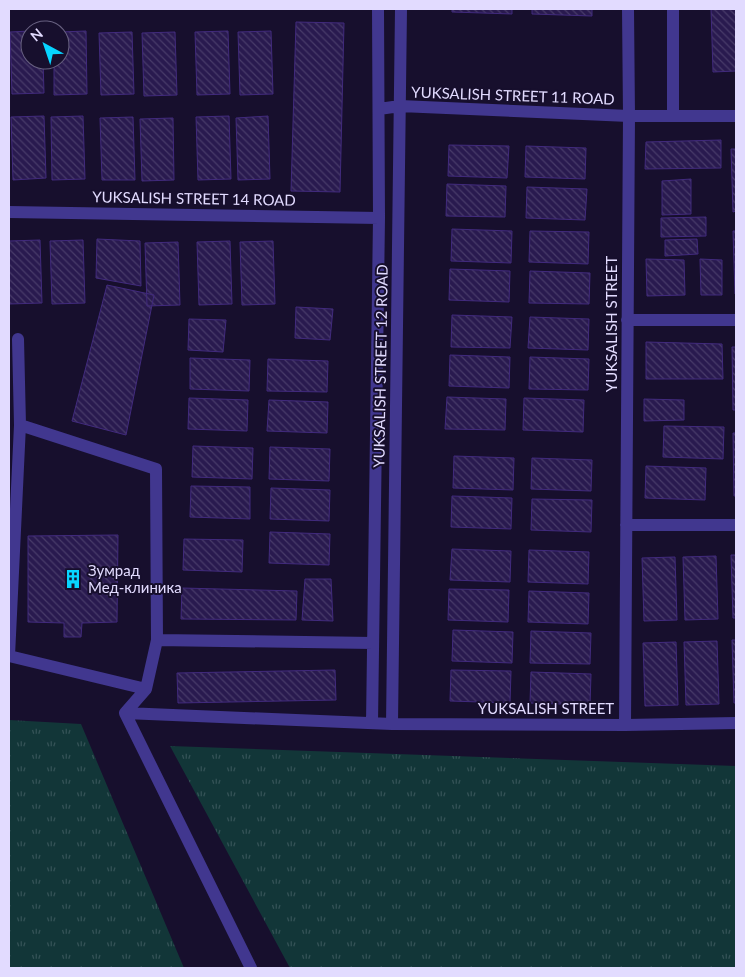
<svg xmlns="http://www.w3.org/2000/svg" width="745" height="977" font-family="Lato,sans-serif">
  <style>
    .grass { fill: url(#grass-tufts) }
    .building { fill: url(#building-back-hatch); stroke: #412a7d }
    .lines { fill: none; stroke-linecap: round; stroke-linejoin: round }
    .street { stroke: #41378f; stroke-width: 12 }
    .labels { text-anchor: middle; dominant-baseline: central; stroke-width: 4; stroke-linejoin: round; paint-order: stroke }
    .street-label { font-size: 15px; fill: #e2dbff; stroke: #170f2d }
    .poi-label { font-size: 15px; fill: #e2dbff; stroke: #170f2d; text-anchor: start }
  </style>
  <defs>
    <pattern id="grass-tufts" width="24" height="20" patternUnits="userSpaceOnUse" patternTransform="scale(1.25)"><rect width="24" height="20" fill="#123638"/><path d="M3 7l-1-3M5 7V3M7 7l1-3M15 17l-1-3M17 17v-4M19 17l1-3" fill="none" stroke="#345256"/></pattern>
    <pattern id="building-back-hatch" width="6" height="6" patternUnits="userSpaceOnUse" patternTransform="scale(1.25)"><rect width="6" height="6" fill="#291a4f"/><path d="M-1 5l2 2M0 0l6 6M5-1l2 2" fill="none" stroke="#483b69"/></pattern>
  </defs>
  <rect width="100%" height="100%" fill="#170f2d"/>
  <!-- grass -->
  <path class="grass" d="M9 720 81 724 184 968H9Z
    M170 746 736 766V968H290Z"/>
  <!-- building -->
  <path class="building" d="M452 9H512V14L452 12Z
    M532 9H592V16L532 14Z
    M711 9H736V71L713 72Z
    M296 22 344 23 340 192 291 191Z
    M30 31V60H43L44 93 12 94 10 32Z
    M86 31 87 94 54 95V60H60V32Z
    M228 31 230 94 197 95 195 32Z
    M271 31 273 94 240 95 238 32Z
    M132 32 134 94 101 95 99 33Z
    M175 32 177 95 144 96 142 33Z
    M44 116 46 178 13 180 11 117Z
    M83 116 85 179 52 180 51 117Z
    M229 116 231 179 198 180 196 117Z
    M268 116 270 179 238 180 236 118Z
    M133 117 135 180H102L100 118Z
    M173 118 174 180 142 181 140 119Z
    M721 140V168L645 169 646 142Z
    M449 145 509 146 507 178 448 176Z
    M526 146 586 148 585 179 525 177Z
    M731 149H736V211L733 212Z
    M691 179V214L662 215V181Z
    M447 184 506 186 505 217 446 216Z
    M527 187 587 189 585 220 526 218Z
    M706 217V236L661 237V218Z
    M452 229 512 231 511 263 451 261Z
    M530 231 589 232 588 264 529 262Z
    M733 231H736V294H735Z
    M97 239 140 241 141 286 96 278Z
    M697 239 698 254 665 256V240Z
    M40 240 42 303 9 304V241Z
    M83 240 85 303 52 304 50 241Z
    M230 241 232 304 199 305 197 242Z
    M273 241 275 304 242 305 240 242Z
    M178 242 180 305 147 306 145 243Z
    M646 259 684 260 685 295 647 296Z
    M700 259 722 260V295H701Z
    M450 269 510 271 509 302 449 300Z
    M530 271 590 273 589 304 529 303Z
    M107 285 154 295 126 435 72 421Z
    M296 307 333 309 330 340 295 338Z
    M452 315 512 317 510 348 451 347Z
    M530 317 589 319 588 350 528 348Z
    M189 319 226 320 223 352 188 350Z
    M646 342 722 344 723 379H646Z
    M732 347H736V410H733Z
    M450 355 510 357 509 388 449 386Z
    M530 357 589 359 588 390 529 389Z
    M190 358 250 360 249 391 190 389Z
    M268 359 328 361 327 392 267 391Z
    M447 397 506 399 505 430 445 429Z
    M189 398 248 400 247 431 188 429Z
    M524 398 584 400 583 432 523 430Z
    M644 399 684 400V420L644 421Z
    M269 400 328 402 327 433 267 431Z
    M664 426 724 427 723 459 663 457Z
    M733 433H736V496H734Z
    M193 446 253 448 252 479 192 477Z
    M270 447 330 449 329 481 269 479Z
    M454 456 514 458 513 490 453 488Z
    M532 458 592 460 591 491 531 489Z
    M646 466 706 468 705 500 645 498Z
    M191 486 250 487V519L190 517Z
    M271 488 330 490 329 521 270 519Z
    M452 496 512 498 511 529 451 527Z
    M532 499 592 500 591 532 531 530Z
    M270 532 330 534 329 565 269 563Z
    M118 535 117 622 82 623 81 637H64V623L28 622V536Z
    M184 539 243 540 242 572 183 570Z
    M452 549 511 551 510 582 450 580Z
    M529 550 589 552 588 584 528 582Z
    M731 555H736V618H733Z
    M716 556 718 619 685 620 683 557Z
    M675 557 677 620 644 621 642 558Z
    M305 579H331L333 621 302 620Z
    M182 588 297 591 296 620 181 619Z
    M449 589 509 590 508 622 448 620Z
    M529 591 589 593 588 624 528 622Z
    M453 630 513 632 512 663 452 661Z
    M531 631 591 633 590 664 530 663Z
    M732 640H736V703H734Z
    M717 641 719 704 686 705 684 642Z
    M676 642 678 705 645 706 643 643Z
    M335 670 336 700 178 703 177 673Z
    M451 670 511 671 510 703 450 701Z
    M531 672 591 674 590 705 530 703Z"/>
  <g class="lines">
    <!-- street -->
    <path class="street" d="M673 9V116
      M379 109 400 106 629 116 628 9
      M9 212 379 218
      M627 320H736
      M18 339 20 425 156 469 157 640 373 643
      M626 525H736
      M9 656 20 425
      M9 656 146 689 157 640
      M125 713 146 689
      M372 723 379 218 378 9
      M392 724 401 9
      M625 725 736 723
      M251 968 125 713 392 724 625 725 629 116H736"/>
  </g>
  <!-- icons -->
  <defs>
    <g id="building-bare" transform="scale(1.5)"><path d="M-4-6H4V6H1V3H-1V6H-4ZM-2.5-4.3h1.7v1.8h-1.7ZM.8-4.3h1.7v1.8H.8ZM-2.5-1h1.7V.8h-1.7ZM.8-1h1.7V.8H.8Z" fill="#07d4ff" stroke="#170f2d" stroke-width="2.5" paint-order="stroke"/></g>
  </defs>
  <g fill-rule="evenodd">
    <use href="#building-bare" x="73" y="579"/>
  </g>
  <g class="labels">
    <!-- street labels -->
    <g class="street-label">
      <text transform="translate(513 95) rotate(2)">YUKSALISH STREET 11 ROAD</text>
      <text transform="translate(194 198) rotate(1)">YUKSALISH STREET 14 ROAD</text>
      <text transform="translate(611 324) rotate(-90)">YUKSALISH STREET</text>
      <text transform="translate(380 366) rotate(-89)">YUKSALISH STREET 12 ROAD</text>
      <text x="546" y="708">YUKSALISH STREET</text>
    </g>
    <!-- poi labels -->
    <g class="poi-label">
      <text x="88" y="570">Зумрад<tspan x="88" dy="17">Мед-клиника</tspan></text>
    </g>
  </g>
  <!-- border -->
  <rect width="745" height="977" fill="none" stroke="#e2dbff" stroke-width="20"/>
  <!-- north arrow -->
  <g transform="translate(45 45) rotate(320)"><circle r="24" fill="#170f2d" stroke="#686181"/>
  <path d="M0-4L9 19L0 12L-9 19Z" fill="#07d4ff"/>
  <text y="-8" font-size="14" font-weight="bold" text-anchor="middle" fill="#e2dbff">N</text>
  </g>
</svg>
